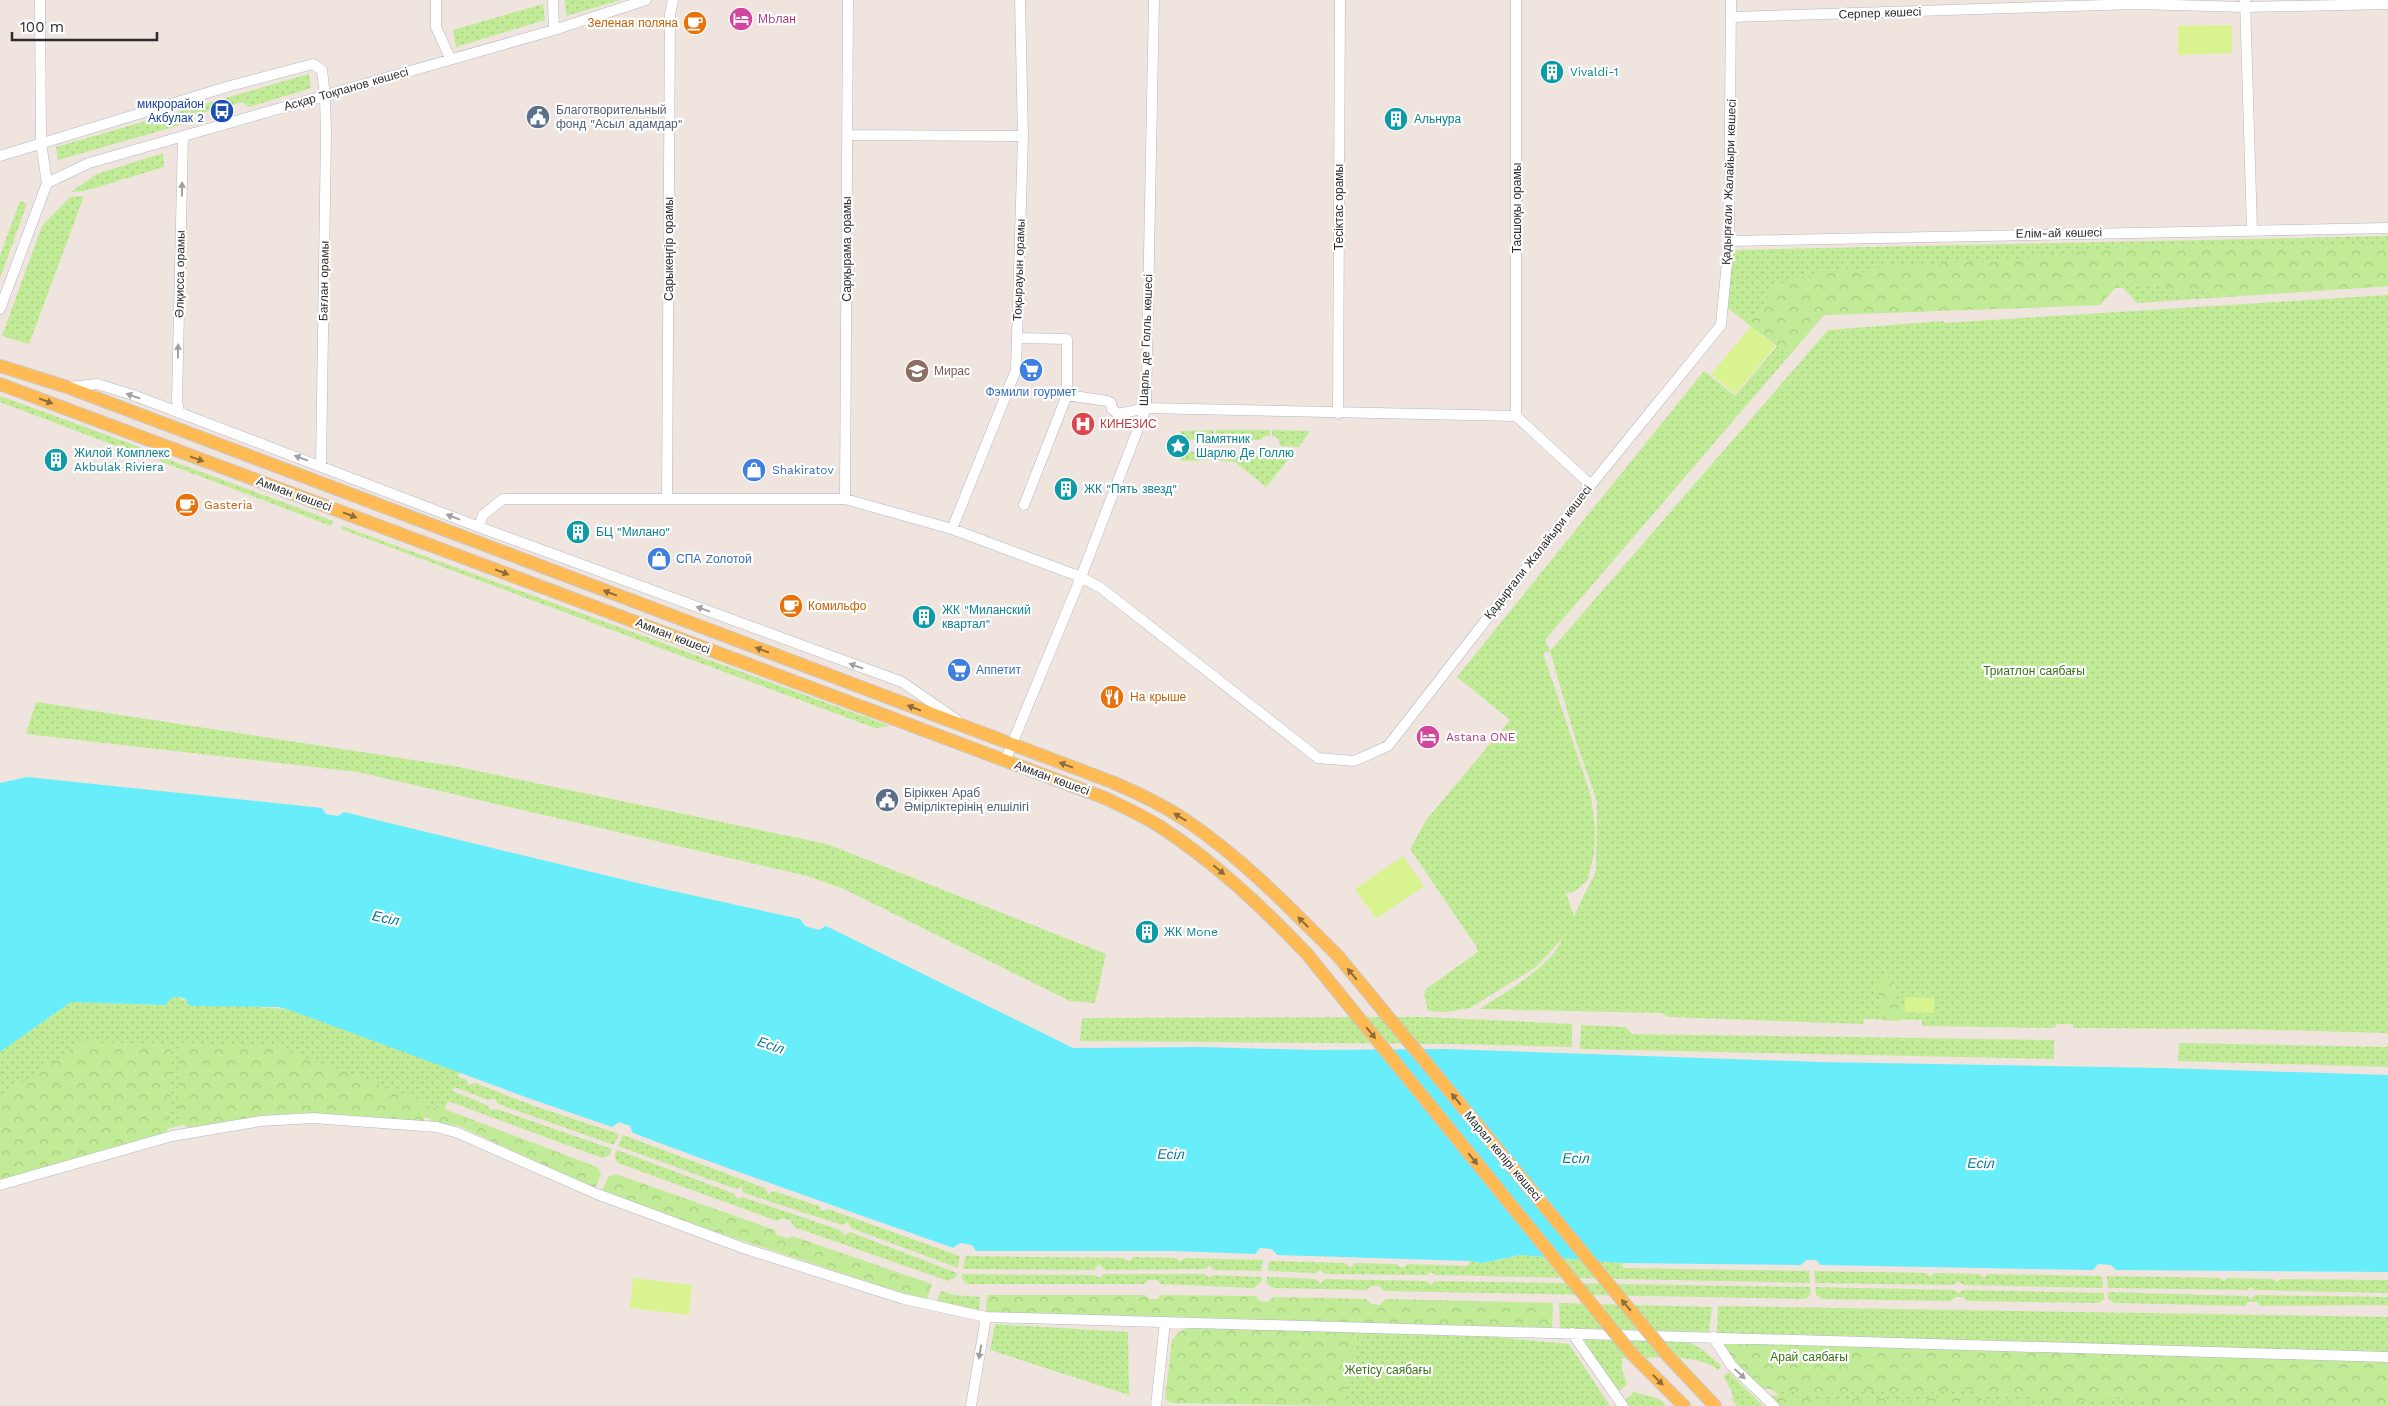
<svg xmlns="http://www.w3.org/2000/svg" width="2388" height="1406" font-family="'Work Sans',sans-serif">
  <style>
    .grass { fill: url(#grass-dots); fill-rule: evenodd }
    .forest { fill: url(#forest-crowns) }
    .pitch { fill: #daf391 }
    .water { fill: #68edfb }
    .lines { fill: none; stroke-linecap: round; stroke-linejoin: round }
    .minor-casing { stroke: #b2b7c2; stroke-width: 11 }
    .major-casing { stroke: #c8c8c8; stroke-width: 14 }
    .minor { stroke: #fff; stroke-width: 10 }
    .major { stroke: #ffba54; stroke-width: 12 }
    .major-bridge-casing { stroke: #c8c8c8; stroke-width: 14; stroke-linecap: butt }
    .major-bridge { stroke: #ffba54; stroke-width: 12 }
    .oneway { fill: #a0a0a0 }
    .oneway2 { fill: #8c6c3f }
    .labels { text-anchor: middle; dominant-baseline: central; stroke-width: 4.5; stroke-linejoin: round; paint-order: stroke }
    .street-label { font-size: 12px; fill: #2d2d2d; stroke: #fff }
    .hotel-label { font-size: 12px; fill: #b23c85; stroke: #fff; text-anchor: start }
    .food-label { font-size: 12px; fill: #c56008; stroke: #fff; text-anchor: start }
    .culture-label { font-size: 12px; fill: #0d838f; stroke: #fff; text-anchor: start }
    .transit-label { font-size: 12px; fill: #164399; stroke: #fff; text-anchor: end }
    .service-label { font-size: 12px; fill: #4e5e75; stroke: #fff; text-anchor: start }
    .education-label { font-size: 12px; fill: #785e54; stroke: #fff; text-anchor: start }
    .shop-label { font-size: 12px; fill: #366cbe; stroke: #fff; text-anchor: start }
    .health-label { font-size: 12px; fill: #be3a42; stroke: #fff; text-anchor: start }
    .park-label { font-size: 12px; fill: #377413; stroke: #fff }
    .water-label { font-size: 14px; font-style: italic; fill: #037c96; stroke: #fff }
  </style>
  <defs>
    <pattern id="grass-dots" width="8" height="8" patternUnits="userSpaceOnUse" patternTransform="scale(1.25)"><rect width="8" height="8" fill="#c1eb96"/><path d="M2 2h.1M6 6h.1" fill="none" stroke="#a6ca82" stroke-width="1.8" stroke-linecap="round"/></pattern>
    <pattern id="forest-crowns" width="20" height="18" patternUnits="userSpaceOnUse" patternTransform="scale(1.25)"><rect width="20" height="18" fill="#c1eb96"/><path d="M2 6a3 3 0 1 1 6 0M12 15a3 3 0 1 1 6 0" fill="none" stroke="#a6ca82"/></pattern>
  </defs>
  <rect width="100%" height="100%" fill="#f0e5de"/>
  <!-- grass -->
  <path class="grass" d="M565 0H621L566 16Z
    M543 4 545 20 456 47 453 30Z
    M309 74 311 88 249 107 243 102 197 114 184 124 58 160 56 147Z
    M163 153 164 167 85 191 71 192 97 174Z
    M84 196 29 344 2 336 42 226 70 197Z
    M20 201 27 204 0 278V256Z
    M2388 236V286L2137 303 2123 288H2115L2100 305 1824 315 1545 640 1550 651 1828 330 1943 321 1944 323 2388 295V1033L2234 1029 2073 1028V1024H2056L2055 1028 1922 1026V1020L1864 1019 1863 1024 1668 1017 1662 1013 1479 1009C1502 995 1554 964 1562 939L1536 967 1470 1008 1446 1012 1428 1011 1424 995 1426 989 1478 952 1476 946 1410 849 1427 819 1510 720 1457 677 1704 371 1735 396 1777 346 1725 306 1732 250ZM1550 651 1575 738 1597 802 1596 871 1574 916 1566 893 1574 892 1587 881 1594 855 1595 829 1591 796 1543 653Z
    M0 396 153 452 145 457 0 402Z
    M1214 430V439L1182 440 1181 431Z
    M1216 430H1270V436H1265L1260 440 1216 439Z
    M1272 430 1310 431 1299 447 1280 446 1278 438 1272 436Z
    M1279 449 1295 451 1266 487 1235 462 1216 460V453H1259L1265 458H1270Z
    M1181 452H1214L1213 460 1181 461Z
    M164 458 333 521 331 526 157 460Z
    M342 526 890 726 875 728 341 529Z
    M36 702 459 767 827 844 1106 954 1095 1003 1070 1001 844 889 807 876 358 772 26 734Z
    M178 997 188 1002 287 1009 460 1072 458 1077 466 1080 469 1085 475 1083 531 1105 619 1134 614 1145 498 1104 494 1098 488 1100 454 1087 452 1091 487 1105 490 1110 497 1109 612 1149 610 1155 602 1158 448 1101 440 1119 366 1110 298 1109 204 1119 0 1174V1052L71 1002 165 1005 171 998Z
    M1426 1017 1572 1024V1047L1451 1044 1080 1041 1082 1018Z
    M1581 1025 1626 1027 1632 1034 2054 1040V1059L1580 1049Z
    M2179 1043 2388 1047V1067L2178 1061Z
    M623 1135 765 1188 768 1194 774 1191 819 1206 822 1211 828 1209 960 1256 958 1268 851 1228 848 1222 842 1225 744 1193 741 1187 736 1189 618 1146Z
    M617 1150 735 1194 737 1199 743 1197 840 1230 844 1235 850 1232 957 1273 956 1277 948 1281 794 1227 791 1221 783 1218 777 1221 618 1163 614 1156Z
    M1520 1255 1622 1263 1623 1268 1809 1271 1810 1283 1435 1275 1431 1272 1427 1275 1325 1274 1320 1270 1316 1273 1268 1271 1269 1261 1345 1263 1350 1268 1355 1263 1397 1264 1402 1268 1408 1264 1468 1266 1470 1261 1482 1263Z
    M965 1256 1124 1258 1129 1262 1133 1257 1176 1258 1180 1262 1185 1258 1263 1260 1261 1271 1214 1270 1210 1265 1205 1269 1105 1270 1099 1264 1094 1270 963 1269Z
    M1814 1271 1926 1273 1930 1277 1934 1273 1980 1274 1984 1278 1988 1274 2102 1276 2103 1288 1963 1285 1958 1281 1954 1285 1815 1283Z
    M962 1274 1094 1275 1099 1278 1104 1274H1204L1209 1278 1213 1275 1262 1277V1281L1254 1288 1161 1284 1157 1280H1148L1144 1284H966L961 1277Z
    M2107 1276 2220 1278 2224 1281 2227 1278 2273 1279 2277 1282 2281 1279 2388 1280V1293L2254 1290 2251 1287 2247 1290 2108 1288Z
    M1267 1277 1316 1279 1321 1284 1325 1279 1426 1281 1431 1285 1435 1281 1810 1287 1811 1294 1805 1299 1384 1291 1379 1286H1372L1367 1290 1273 1288 1266 1283Z
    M1815 1287 1955 1290 1959 1293 1962 1290 2104 1293V1299L2099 1303 1967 1301 1963 1297H1956L1951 1301 1822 1299 1816 1295Z
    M941 1291 955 1295 980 1297 979 1310 937 1301Z
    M2108 1292 2247 1296 2251 1299 2255 1295 2388 1297V1305L2260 1306 2257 1302H2248L2245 1306 2115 1303 2108 1299Z
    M1559 1303 1712 1307 1709 1332 1560 1328Z
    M1718 1306 2388 1317V1406H1789L1717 1333Z
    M995 1324 1128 1332 1129 1395 990 1350Z
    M1358 1332 1493 1337 1569 1344 1610 1406H1342Z
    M1586 1338 1691 1343 1703 1350 1721 1366 1718 1370C1697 1352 1650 1359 1622 1358V1370L1627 1384 1620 1391 1584 1344Z
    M1729 1372 1763 1406H1737L1733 1402 1732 1392 1723 1376Z
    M1634 1392 1659 1399 1666 1406H1629L1624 1401Z"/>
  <!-- forest -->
  <path class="forest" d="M2276 245H2388V286L2210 298 2206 288H2195L2191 291 2183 293 2168 286 2120 282 2100 305 1824 315 1789 355 1743 320 1757 312 1777 283 1790 282 1795 277 1816 276 1822 269 1866 272 1874 268 1907 265 1938 266 1946 260 1990 262 2121 247Z
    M1883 975H1887L1894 990 1896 1004 1903 1006 1904 1015 1899 1021 1883 1020 1877 984Z
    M82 1042 171 1044 170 1126 163 1136 0 1181V1098Z
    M179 1043 276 1046 423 1101 427 1109 423 1122 301 1113 275 1115 190 1129 180 1122 178 1114Z
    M439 1107 597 1167 601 1174 595 1189 459 1126 429 1122 432 1110Z
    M616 1174 775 1230 777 1235 787 1238 792 1236 932 1284 927 1301 667 1216 602 1191 608 1177Z
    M987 1295H1145L1150 1299H1157L1161 1295 1256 1296 1259 1301 1268 1302 1273 1297 1367 1299 1371 1304 1380 1305 1385 1299 1553 1303 1552 1328 986 1312Z
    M1188 1328 1358 1332 1342 1406 1171 1403 1165 1399 1172 1340 1179 1332Z
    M1724 1343 2388 1362V1406H2170L2154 1401 2122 1397 2097 1399 2059 1406 2025 1394 1988 1396 1971 1389 1915 1394 1874 1391 1810 1394 1761 1388 1724 1349Z
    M1968 1394 1991 1403 2021 1399 2043 1406H1781L1769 1395 1843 1402 1863 1397 1913 1401Z"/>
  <!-- pitch -->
  <path class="pitch" d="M2232 25V53L2178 55V26Z
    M1751 326 1775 346 1735 394 1711 374Z
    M1403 856 1424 886 1376 919 1355 889Z
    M1905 997 1934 998V1013L1905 1012Z
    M633 1278 692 1285 689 1315 630 1308Z"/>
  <!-- water -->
  <path class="water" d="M27 777 322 808 326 814 338 816 344 812 650 886 800 919 805 926 819 930 826 926 1073 1048 1203 1047 1313 1050 1445 1049 1819 1062 2163 1068 2388 1075V1272L2116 1270 2111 1265 2098 1264 2093 1270 1821 1265 1816 1260H1806L1801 1265 1622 1263 1520 1255 1482 1263 1470 1261 1277 1255 1272 1249 1260 1248 1255 1254 1175 1251H976L972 1245 960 1243 953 1248C847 1210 739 1173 633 1133L630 1126 619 1122 612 1127 528 1098 287 1009 278 1007 190 1006 185 999C177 995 170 997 166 1005L71 1002 0 1052V783Z"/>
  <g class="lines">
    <!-- minor casing -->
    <g class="minor-casing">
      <path id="minor" d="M436 0V27L450 58
        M553 0 554 30
        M2245 0 2252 229
        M1732 17 2137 4 2245 7 2388 4
        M847 135 1023 136
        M0 156 230 86 313 64 322 70 325 96 326 134 321 466
        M47 183 89 163 554 30 646 0
        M1729 241 2388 228
        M0 309 47 183 41 143 40 0
        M1017 338 1067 339V395L1024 505
        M69 387 97 384 133 395 479 527 902 682 957 720
        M1067 395 1107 401 1111 403 1112 409 1118 414 1146 408 1516 416 1591 485
        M179 413 177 400 183 136
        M1338 414 1340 0
        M1516 416V0
        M667 498 670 14 673 0
        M845 499 848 0
        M479 527 483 515 503 499H845L952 529 1081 577 1101 588 1318 758 1354 761 1388 746 1591 485 1721 325 1729 241 1731 0
        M952 529 1016 370 1023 136 1020 0
        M1005 761 1081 577 1146 408 1154 0
        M0 1185 172 1136 261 1121 313 1118 437 1127 458 1133 597 1194 746 1249 904 1299 986 1317 2388 1357
        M1572 1333 1623 1406
        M1713 1337 1731 1365 1774 1406
        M971 1406 986 1317
        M1156 1406 1165 1322"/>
    </g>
    <!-- major casing -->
    <g class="major-casing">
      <path id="major" d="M0 366 67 387 1112 782C1138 793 1163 805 1187 821 1243 859 1290 908 1338 956
        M0 384 1105 798C1123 807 1142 815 1159 826 1215 862 1262 907 1307 954
        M1632 1354 1684 1406
        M1668 1356 1715 1406"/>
    </g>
    <!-- minor -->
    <use href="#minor" class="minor"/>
    <!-- major -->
    <use href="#major" class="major"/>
    <!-- major-bridge casing -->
    <g class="major-bridge-casing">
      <path id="major-bridge" d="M1307 954 1632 1354
        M1338 956 1668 1356"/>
    </g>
    <!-- major-bridge -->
    <use href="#major-bridge" class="major-bridge"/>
  </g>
  <!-- one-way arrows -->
  <defs><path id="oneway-solid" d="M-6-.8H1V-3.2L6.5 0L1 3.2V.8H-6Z" transform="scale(1.25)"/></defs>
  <g class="oneway">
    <use href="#oneway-solid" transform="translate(182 189) rotate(-89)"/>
    <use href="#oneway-solid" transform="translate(178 351) rotate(-89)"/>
    <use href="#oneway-solid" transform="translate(133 396) rotate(-161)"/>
    <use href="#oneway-solid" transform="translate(301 458) rotate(-160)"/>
    <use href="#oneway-solid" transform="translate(453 517) rotate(-159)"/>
    <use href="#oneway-solid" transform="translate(703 609) rotate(-160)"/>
    <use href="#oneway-solid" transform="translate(856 666) rotate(-160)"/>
    <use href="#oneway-solid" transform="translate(980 1352) rotate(100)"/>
    <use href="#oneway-solid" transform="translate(1740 1374) rotate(43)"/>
  </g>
  <g class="oneway2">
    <use href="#oneway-solid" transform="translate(46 401) rotate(21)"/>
    <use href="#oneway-solid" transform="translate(197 459) rotate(20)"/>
    <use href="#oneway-solid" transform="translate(350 515) rotate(21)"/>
    <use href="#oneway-solid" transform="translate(502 572) rotate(21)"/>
    <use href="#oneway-solid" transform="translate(610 593) rotate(-159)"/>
    <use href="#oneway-solid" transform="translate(762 650) rotate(-159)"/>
    <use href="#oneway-solid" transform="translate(914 708) rotate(-159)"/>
    <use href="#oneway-solid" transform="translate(1066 765) rotate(-160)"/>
    <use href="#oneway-solid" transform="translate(1180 817) rotate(-149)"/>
    <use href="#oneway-solid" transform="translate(1219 870) rotate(39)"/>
    <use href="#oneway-solid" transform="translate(1303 922) rotate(-135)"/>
    <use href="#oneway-solid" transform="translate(1352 974) rotate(-130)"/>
    <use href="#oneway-solid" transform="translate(1371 1033) rotate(51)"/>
    <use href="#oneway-solid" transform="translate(1456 1099) rotate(-130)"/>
    <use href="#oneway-solid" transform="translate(1473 1159) rotate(51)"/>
    <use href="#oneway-solid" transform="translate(1626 1305) rotate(-130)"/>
    <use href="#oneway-solid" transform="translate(1658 1380) rotate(45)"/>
  </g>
  <!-- icons -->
  <defs>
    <g id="hotel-disc" transform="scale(1.25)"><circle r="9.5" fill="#d1479c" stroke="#fff"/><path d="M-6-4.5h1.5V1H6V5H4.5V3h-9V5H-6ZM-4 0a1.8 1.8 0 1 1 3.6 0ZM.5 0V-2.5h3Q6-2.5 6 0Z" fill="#fff"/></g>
    <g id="cafe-disc" transform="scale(1.25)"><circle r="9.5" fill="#e8710a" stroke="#fff"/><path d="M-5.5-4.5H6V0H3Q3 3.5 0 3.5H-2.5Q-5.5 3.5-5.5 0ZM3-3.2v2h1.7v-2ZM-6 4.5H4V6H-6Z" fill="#fff"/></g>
    <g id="building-disc" transform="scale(1.25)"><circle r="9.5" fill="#0f9aa8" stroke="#fff"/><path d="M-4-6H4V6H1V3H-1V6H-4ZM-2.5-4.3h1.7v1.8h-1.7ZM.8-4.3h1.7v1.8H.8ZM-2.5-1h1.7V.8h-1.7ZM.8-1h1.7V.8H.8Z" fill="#fff"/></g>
    <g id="bus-disc" transform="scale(1.25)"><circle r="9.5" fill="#1a4fb4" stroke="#fff"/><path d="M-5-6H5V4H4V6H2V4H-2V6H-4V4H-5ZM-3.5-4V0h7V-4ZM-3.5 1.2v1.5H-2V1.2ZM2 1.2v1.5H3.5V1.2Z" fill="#fff"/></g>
    <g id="civic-disc" transform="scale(1.25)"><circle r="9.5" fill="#5c6f8a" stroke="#fff"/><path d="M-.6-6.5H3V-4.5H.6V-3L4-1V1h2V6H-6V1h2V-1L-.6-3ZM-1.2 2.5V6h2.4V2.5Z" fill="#fff"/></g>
    <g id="supermarket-disc" transform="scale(1.25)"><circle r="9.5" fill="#3f7fe0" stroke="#fff"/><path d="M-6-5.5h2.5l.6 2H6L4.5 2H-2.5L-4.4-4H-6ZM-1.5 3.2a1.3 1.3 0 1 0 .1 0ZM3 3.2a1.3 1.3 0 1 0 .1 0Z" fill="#fff"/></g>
    <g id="school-disc" transform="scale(1.25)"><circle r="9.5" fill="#8d6e63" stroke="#fff"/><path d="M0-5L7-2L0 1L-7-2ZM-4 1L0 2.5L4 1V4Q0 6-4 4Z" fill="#fff"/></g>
    <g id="hospital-disc" transform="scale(1.25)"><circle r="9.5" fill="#e0444e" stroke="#fff"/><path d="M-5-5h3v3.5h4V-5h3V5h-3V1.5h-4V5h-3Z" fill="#fff"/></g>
    <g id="sight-disc" transform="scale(1.25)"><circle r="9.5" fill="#0f9aa8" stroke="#fff"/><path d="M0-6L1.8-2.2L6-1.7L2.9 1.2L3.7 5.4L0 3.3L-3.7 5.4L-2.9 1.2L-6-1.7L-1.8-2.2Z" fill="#fff"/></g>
    <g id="shop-disc" transform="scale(1.25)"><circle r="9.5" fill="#3f7fe0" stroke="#fff"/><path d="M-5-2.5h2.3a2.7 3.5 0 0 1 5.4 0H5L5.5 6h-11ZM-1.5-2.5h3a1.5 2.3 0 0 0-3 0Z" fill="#fff"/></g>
    <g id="restaurant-disc" transform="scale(1.25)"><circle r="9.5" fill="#e8710a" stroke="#fff"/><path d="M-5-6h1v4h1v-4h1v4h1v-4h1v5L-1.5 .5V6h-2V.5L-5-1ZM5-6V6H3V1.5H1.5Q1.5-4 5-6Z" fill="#fff"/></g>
  </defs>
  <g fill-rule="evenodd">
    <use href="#hotel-disc" x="741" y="19"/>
    <use href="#cafe-disc" x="695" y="23"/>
    <use href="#building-disc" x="1552" y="72"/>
    <use href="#bus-disc" x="222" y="111"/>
    <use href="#civic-disc" x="538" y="117"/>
    <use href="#building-disc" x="1396" y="119"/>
    <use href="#supermarket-disc" x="1031" y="370"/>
    <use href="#school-disc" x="917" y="371"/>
    <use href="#hospital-disc" x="1083" y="424"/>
    <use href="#sight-disc" x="1178" y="446"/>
    <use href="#building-disc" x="56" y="460"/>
    <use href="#shop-disc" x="754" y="470"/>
    <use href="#building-disc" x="1066" y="489"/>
    <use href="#cafe-disc" x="187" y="505"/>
    <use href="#building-disc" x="578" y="532"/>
    <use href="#shop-disc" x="659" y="559"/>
    <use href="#cafe-disc" x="791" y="606"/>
    <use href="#building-disc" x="924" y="617"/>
    <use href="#supermarket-disc" x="959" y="670"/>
    <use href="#restaurant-disc" x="1112" y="697"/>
    <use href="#hotel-disc" x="1428" y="737"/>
    <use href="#civic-disc" x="887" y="800"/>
    <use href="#building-disc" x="1147" y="932"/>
  </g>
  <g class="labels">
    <!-- street labels -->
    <g class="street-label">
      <text transform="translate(1880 13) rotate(-2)">Серпер көшесі</text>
      <text transform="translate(346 89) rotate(-16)">Асқар Тоқпанов көшесі</text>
      <text transform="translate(1729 182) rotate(-88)">Қадырғали Жалайыри көшесі</text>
      <text transform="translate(1339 207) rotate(-90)">Тесіктас орамы</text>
      <text transform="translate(1517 208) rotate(-90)">Тасшоқы орамы</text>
      <text transform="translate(2059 233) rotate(-1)">Елім-ай көшесі</text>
      <text transform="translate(669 249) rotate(-90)">Сарыкеңгір орамы</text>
      <text transform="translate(847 249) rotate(-90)">Сарқырама орамы</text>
      <text transform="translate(1019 270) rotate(-88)">Тоқырауын орамы</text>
      <text transform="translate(180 274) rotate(-89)">Әлқисса орамы</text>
      <text transform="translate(324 281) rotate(-89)">Бағлан орамы</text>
      <text transform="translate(1146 340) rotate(-88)">Шарль де Голль көшесі</text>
      <text transform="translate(294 494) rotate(20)">Амман көшесі</text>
      <text transform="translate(1538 552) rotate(-52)">Қадырғали Жалайыри көшесі</text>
      <text transform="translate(673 636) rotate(21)">Амман көшесі</text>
      <text transform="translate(1052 778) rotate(20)">Амман көшесі</text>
      <text transform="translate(1503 1156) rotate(50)">Марал көпірі көшесі</text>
    </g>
    <!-- hotel labels -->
    <g class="hotel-label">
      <text x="758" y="19">Мbлан</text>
      <text x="1446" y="737">Astana ONE</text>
    </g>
    <!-- food labels -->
    <g class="food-label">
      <text x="678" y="23" text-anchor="end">Зеленая поляна</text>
      <text x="204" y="505">Gasteria</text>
      <text x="808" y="606">Комильфо</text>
      <text x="1130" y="697">На крыше</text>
    </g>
    <!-- culture labels -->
    <g class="culture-label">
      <text x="1570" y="72">Vivaldi-1</text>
      <text x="1414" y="119">Альнура</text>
      <text x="1196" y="439">Памятник<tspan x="1196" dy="14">Шарлю Де Голлю</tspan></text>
      <text x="74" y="453">Жилой Комплекс<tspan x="74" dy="14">Akbulak Riviera</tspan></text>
      <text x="1084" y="489">ЖК "Пять звезд"</text>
      <text x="596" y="532">БЦ "Милано"</text>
      <text x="942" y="610">ЖК "Миланский<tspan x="942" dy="14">квартал"</tspan></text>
      <text x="1164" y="932">ЖК Mone</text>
    </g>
    <!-- transit labels -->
    <g class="transit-label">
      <text x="204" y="104">микрорайон<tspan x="204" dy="14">Акбулак 2</tspan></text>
    </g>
    <!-- service labels -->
    <g class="service-label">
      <text x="556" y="110">Благотворительный<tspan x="556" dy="14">фонд "Асыл адамдар"</tspan></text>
      <text x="904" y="793">Біріккен Араб<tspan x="904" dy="14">Әмірліктерінің елшілігі</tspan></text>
    </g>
    <!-- education labels -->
    <g class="education-label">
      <text x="934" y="371">Мирас</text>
    </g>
    <!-- shop labels -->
    <g class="shop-label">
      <text x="1031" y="392" text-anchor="middle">Фэмили гоурмет</text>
      <text x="772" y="470">Shakiratov</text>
      <text x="676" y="559">СПА Zолотой</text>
      <text x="976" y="670">Аппетит</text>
    </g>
    <!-- health labels -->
    <g class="health-label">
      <text x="1100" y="424">КИНЕЗИС</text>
    </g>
    <!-- park labels -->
    <g class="park-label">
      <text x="2034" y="671">Триатлон саябағы</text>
      <text x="1809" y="1357">Арай саябағы</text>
      <text x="1388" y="1370">Жетісу саябағы</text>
    </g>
    <!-- water labels -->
    <g class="water-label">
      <text transform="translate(386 918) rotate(12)">Есіл</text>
      <text transform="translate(771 1045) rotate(19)">Есіл</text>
      <text transform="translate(1171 1154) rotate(1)">Есіл</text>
      <text transform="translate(1576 1158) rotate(1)">Есіл</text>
      <text transform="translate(1981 1163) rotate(1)">Есіл</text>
    </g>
  </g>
  <!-- scale -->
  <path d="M12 32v8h145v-8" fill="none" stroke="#2d2d2d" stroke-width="2.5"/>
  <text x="20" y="32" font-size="15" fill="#2d2d2d" stroke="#ffffff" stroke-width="4" paint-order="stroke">100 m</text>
</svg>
